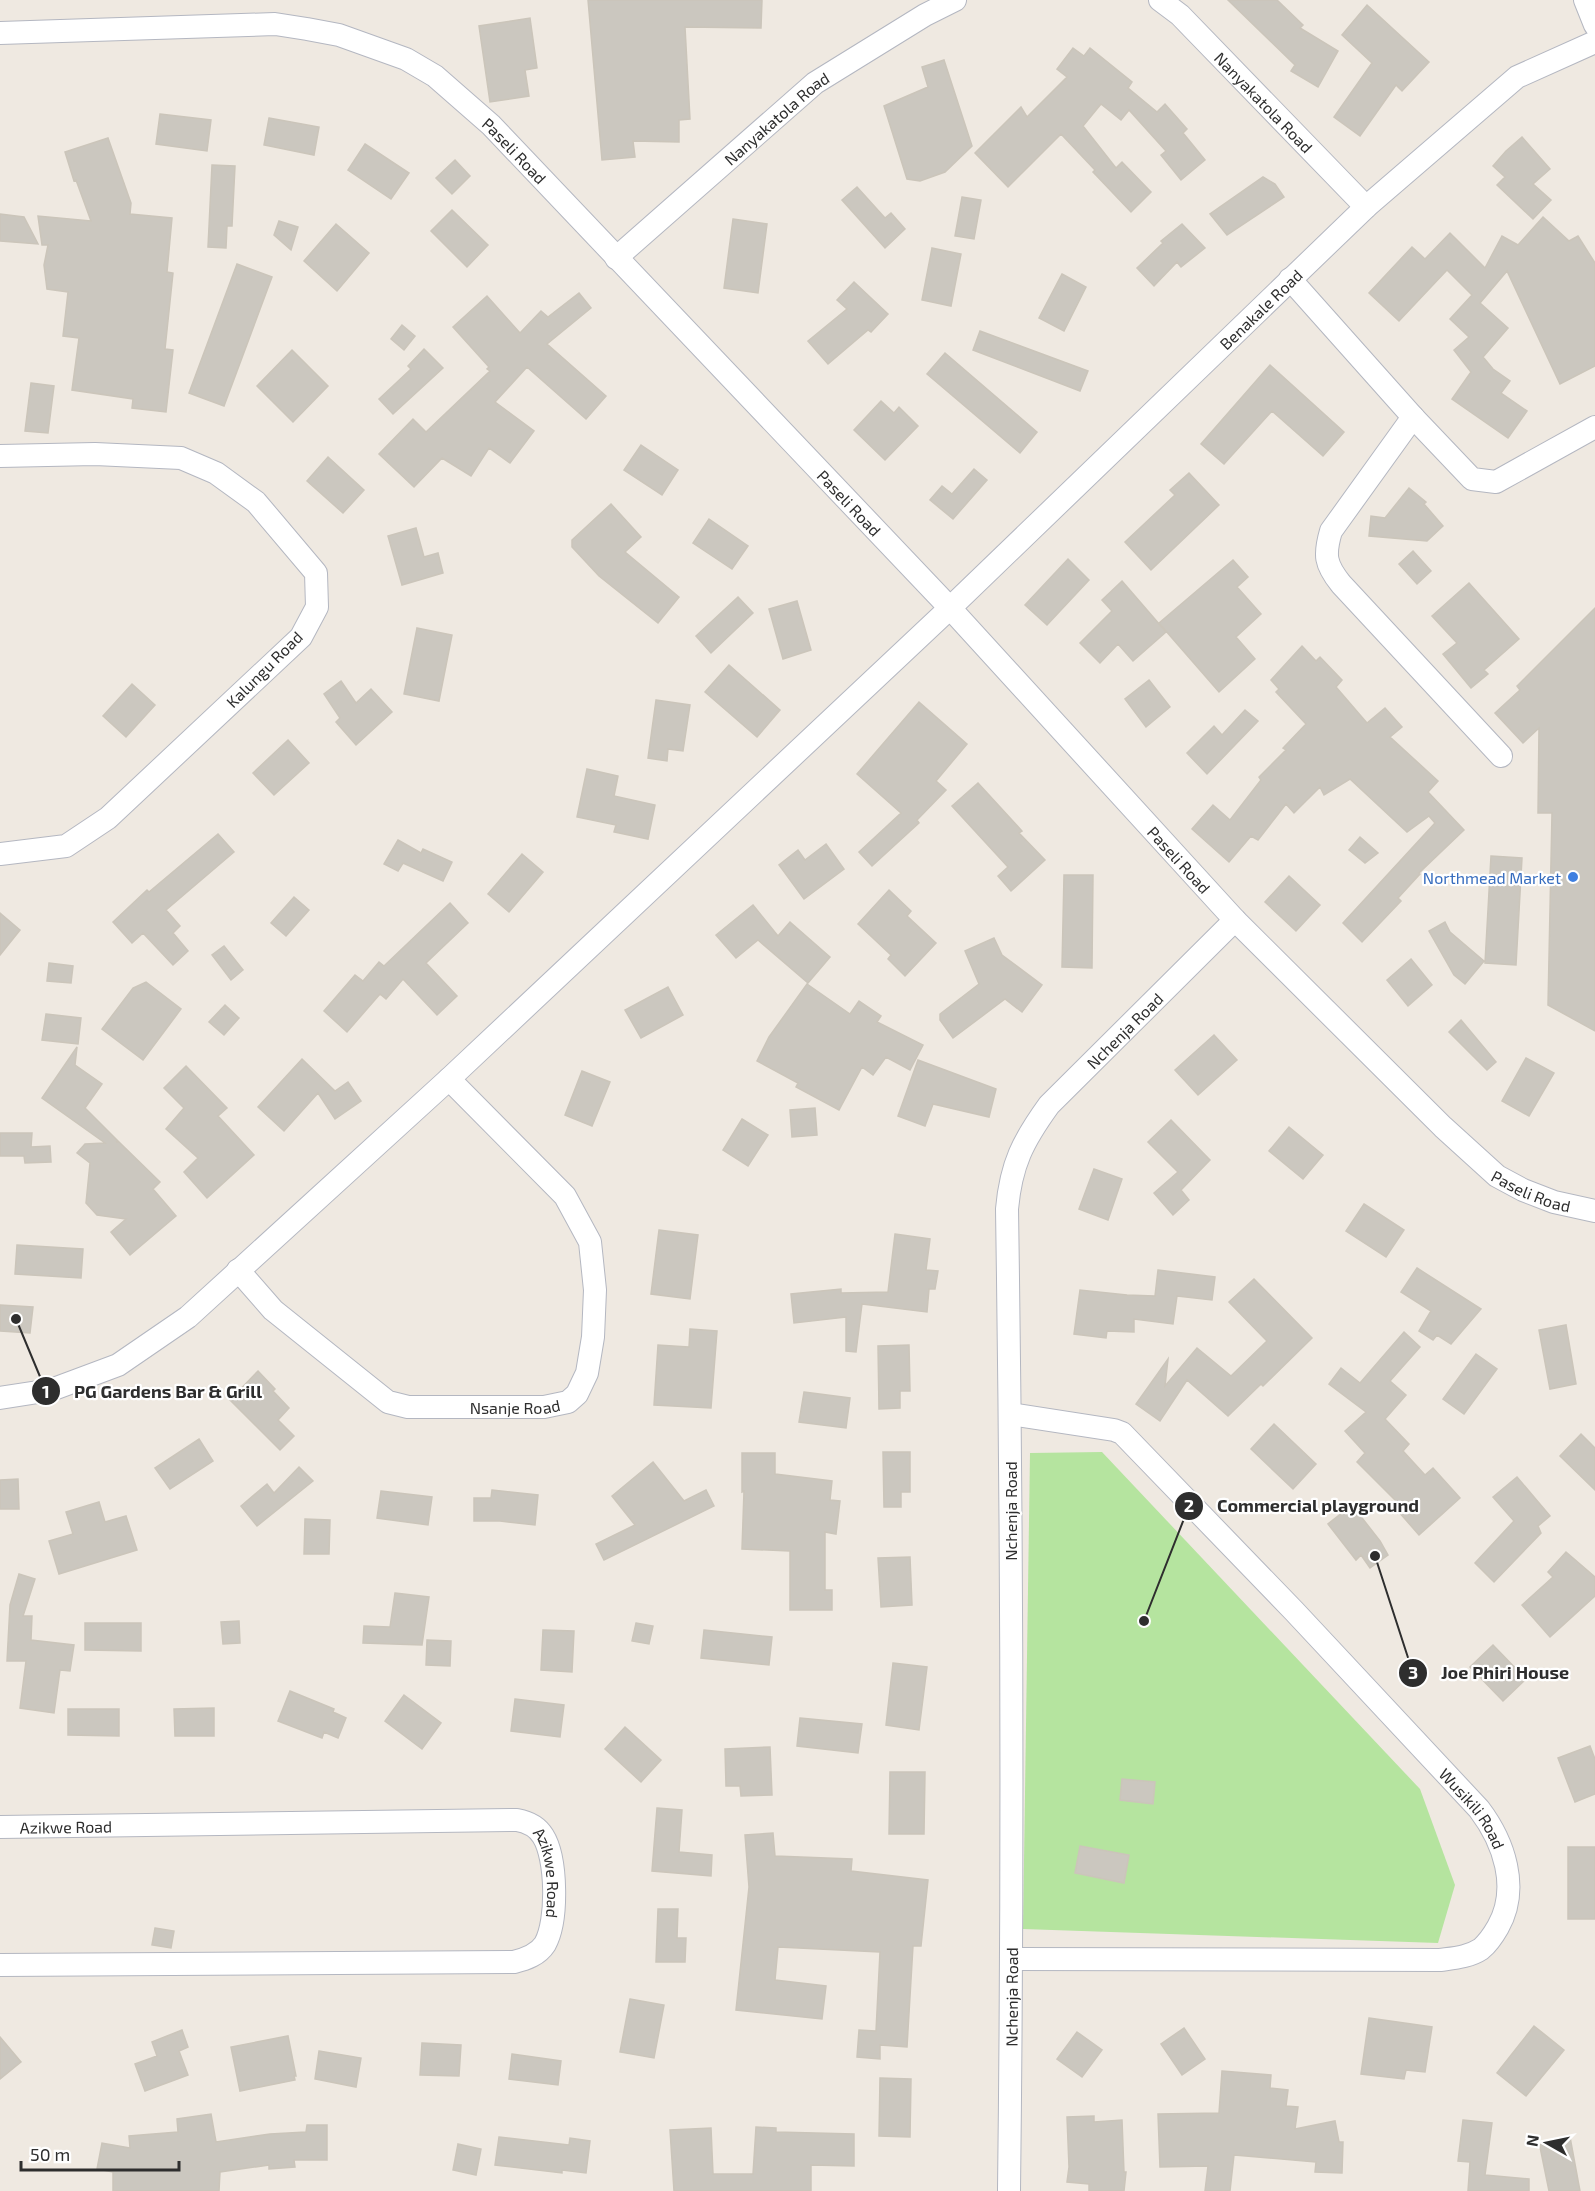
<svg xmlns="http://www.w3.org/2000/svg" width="1595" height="2191" font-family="'Exo 2',sans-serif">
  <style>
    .green { fill: #b5e49f }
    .building { fill: #cbc7bf; stroke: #cbc5ba; stroke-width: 1.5 }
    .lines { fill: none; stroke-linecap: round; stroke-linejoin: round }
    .minor-casing { stroke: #b4b7c1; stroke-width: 24 }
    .minor { stroke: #fff; stroke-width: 22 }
    .shop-dot { fill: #3f7fe0; stroke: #fff; stroke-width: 2 }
    .labels { text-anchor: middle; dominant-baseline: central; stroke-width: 4.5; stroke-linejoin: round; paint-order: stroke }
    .street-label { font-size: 16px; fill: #2e2e2e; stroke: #fff }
    .shop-label { font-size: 16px; fill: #366cbe; stroke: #fff; text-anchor: end }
    .leader { fill: none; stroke: #2e2e2e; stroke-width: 2 }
    .callout-dot { fill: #2e2e2e; stroke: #fff; stroke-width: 2 }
    .mark-label { font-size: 18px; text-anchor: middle; font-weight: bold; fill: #fff }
    .callout-label { font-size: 18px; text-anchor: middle; font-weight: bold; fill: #2e2e2e; stroke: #fff; stroke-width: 4.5; stroke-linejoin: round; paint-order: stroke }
  </style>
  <rect width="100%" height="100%" fill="#efe9e1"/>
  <!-- green -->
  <path class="green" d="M1102 1452 1420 1789 1455 1885 1438 1943 1023 1929 1030 1453Z"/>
  <!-- building -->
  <path class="building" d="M588 0H762L761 28 685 27 690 119 679 120V142L633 141 635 157 602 160Z
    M1228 0H1277L1303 25 1300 28 1338 51 1318 87 1291 71 1295 65Z
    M1367 5 1429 62 1402 91 1396 85 1360 136 1334 117 1372 63 1342 35Z
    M530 18 537 68 525 70 529 96 490 102 479 26Z
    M1073 48 1084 56 1090 48 1132 82 1128 88 1157 112 1165 104 1187 129 1183 133 1205 160 1181 180 1161 155 1166 151 1129 110 1121 120 1101 104 1083 126 1116 168 1122 162 1151 192 1131 212 1093 172 1095 170 1061 134 1008 187 975 153 1021 107 1027 117 1067 77 1057 69Z
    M944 60 972 146 945 172 920 181 907 179 884 106 928 87 922 67Z
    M160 114 211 120 207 151 156 144Z
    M269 118 319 127 314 155 264 145Z
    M1522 137 1550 169 1533 184 1551 200 1533 219 1497 185 1505 177 1493 166 1506 151Z
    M108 138 131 203 130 214 172 218 167 272 173 273 165 349 173 350 166 412 132 408 133 399 72 390 79 338 63 336 68 292 47 289 44 265 48 245H42L38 216 91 221 76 180 74 181 65 152Z
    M365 144 409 173 391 199 348 170Z
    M455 160 470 176 452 194 436 178Z
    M212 165 235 166 232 226H227L226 248 208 247Z
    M1263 177 1275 184 1284 197 1227 235 1210 214Z
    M857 187 885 218 891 213 905 229 885 248 842 200Z
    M962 197 981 200 974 239 955 236Z
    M452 210 488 245 467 267 431 231Z
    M0 214 24 217 38 244 0 241Z
    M1543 217 1569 241 1578 236 1595 263V366L1560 384 1507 271 1480 303 1508 328 1483 357 1493 369 1510 381 1501 393 1527 411 1508 438 1452 399 1471 372 1454 350 1469 337 1450 319 1472 295 1447 270 1399 321 1369 293 1412 247 1425 259 1450 233 1485 268 1502 236 1518 245Z
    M733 219 767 224 758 293 724 288Z
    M279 221 298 227 291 250 274 235Z
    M336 224 369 253 337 291 304 261Z
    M1182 224 1205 248 1181 267 1177 262 1154 286 1137 268 1163 243 1161 241Z
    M932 248 961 254 951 306 922 300Z
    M237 264 272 277 224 406 189 393Z
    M1062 274 1086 287 1064 331 1039 318Z
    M854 282 888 314 871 332 868 330 828 364 808 341 847 309 837 300Z
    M579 293 591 308 547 344 606 396 586 419 527 367 495 402 534 431 510 463 489 448 471 476 442 458 414 487 379 454 413 419 426 432 490 371 487 369 489 367 453 327 487 296 520 333 541 311 548 317Z
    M402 325 415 336 404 350 391 339Z
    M980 331 1088 371 1080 391 973 350Z
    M424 349 443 368 393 414 379 399 411 369 408 366Z
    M292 350 328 386 293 422 257 386Z
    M945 353 1037 432 1020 453 927 374Z
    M1270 365 1344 432 1323 456 1272 411 1224 464 1201 444Z
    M31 383 54 386 48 433 25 431Z
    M881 401 894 413 899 407 918 426 885 460 854 430Z
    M641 445 678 470 662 495 624 470Z
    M328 457 364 490 343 513 307 481Z
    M974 469 987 480 953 519 930 500 942 486 952 494Z
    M1189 473 1219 505 1151 570 1125 542 1175 495 1170 490Z
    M1409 488 1426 502 1424 504 1443 526 1427 541 1369 536 1371 516 1385 518Z
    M611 504 641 537 625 552 679 597 658 623 599 576 572 547V540Z
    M709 519 748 546 732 569 693 543Z
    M416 528 424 557 438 553 443 573 402 585 388 536Z
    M1413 551 1431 571 1417 584 1399 564Z
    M1068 559 1089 580 1047 625 1025 605Z
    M1233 560 1248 577 1237 587 1261 614 1236 637 1255 659 1219 692 1159 623Z
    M1122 581 1166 632 1133 661 1118 644 1100 663 1080 643 1112 611 1102 600Z
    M1469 583 1519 639 1484 670 1488 674 1471 688 1443 654 1457 643 1432 616Z
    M738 597 753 613 711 653 696 636Z
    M797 601 811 650 783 659 769 609Z
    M1595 608V1031L1548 1005 1552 813H1538L1539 728 1523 743 1495 713 1520 690 1517 686Z
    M417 628 452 635 439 701 404 694Z
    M1302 646 1316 661 1320 657 1342 680 1336 687 1367 723 1385 708 1402 727 1390 737 1438 781 1428 792 1464 830 1419 873 1420 874 1398 898 1401 901 1362 942 1343 923 1435 823 1429 816 1407 832 1350 779 1324 795 1320 787 1294 813 1286 804 1258 840 1251 836 1229 862 1192 829 1213 805 1230 820 1261 780 1259 777 1286 750 1283 748 1306 724 1276 692 1279 689 1271 680Z
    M729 665 780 710 757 737 705 692Z
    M1149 680 1170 707 1146 727 1125 699Z
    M341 681 356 703 371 689 392 712 356 745 336 722 340 718 324 694Z
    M132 684 155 705 126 737 103 716Z
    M656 700 690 705 683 751 668 749 667 761 648 758Z
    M919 702 967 744 936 781 946 790 917 820 919 823 872 866 859 852 901 813 857 774Z
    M1245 710 1258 721 1207 774 1187 753 1214 726 1222 735Z
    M288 740 309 763 274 795 253 773Z
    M587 769 618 776 614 796 655 805 648 839 614 832 616 825 577 817Z
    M978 783 1022 831 1019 833 1045 860 1011 891 998 876 1008 867 952 806Z
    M218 834 234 852 166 910 180 926 173 933 188 951 173 965 143 933 132 943 113 922 147 890 149 892Z
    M1360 837 1378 853 1365 863 1349 850Z
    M398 840 421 853 423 849 452 862 443 881 403 863 398 871 384 864Z
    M826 844 844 869 804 899 779 865 798 850 805 860Z
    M522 854 543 872 509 912 488 894Z
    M1491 856 1522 858 1516 965 1485 963Z
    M1064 875H1093L1092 968 1062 967Z
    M1289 876 1320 905 1296 931 1265 902Z
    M889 890 911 911 907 916 936 943 905 976 888 959 891 955 858 924Z
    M294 897 309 910 286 936 271 923Z
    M450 903 468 923 426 963 457 996 437 1015 403 979 386 999 380 994 347 1032 324 1011 355 975 363 981 379 962 384 966Z
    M753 905 778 936 790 922 830 957 808 983 758 940 736 958 716 935Z
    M0 913 20 930 0 955Z
    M1445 922 1450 932 1484 961 1465 984 1454 975 1429 931Z
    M994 938 1002 955 1042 985 1022 1012 1005 999 953 1038 940 1020V1014L979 984 965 951Z
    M224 946 243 970 231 980 212 955Z
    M1411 959 1432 985 1408 1006 1387 980Z
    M49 963 73 966 71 983 47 981Z
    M146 982 181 1009 143 1060 102 1029 133 988Z
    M807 984 850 1014 859 1001 881 1016 877 1022 923 1045 910 1070 886 1057 873 1075 862 1067 839 1110 796 1087 798 1083 757 1061 769 1037Z
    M668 987 683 1015 641 1038 625 1010Z
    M225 1005 239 1018 224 1035 209 1022Z
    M46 1014 81 1018 78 1044 42 1040Z
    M1461 1020 1496 1062 1487 1070 1449 1032Z
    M1214 1035 1237 1060 1198 1095 1175 1070Z
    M77 1047 75 1065 102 1084 85 1108 118 1141 116 1142H119L160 1182 153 1189 176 1216 130 1255 111 1232 126 1219 97 1215 86 1203 90 1163 77 1153 85 1144 105 1143 42 1098Z
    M1526 1058 1554 1073 1529 1116 1502 1101Z
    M302 1059 335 1091 348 1082 361 1101 335 1119 318 1093 284 1131 258 1107Z
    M918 1060 996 1089 989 1117 933 1104 925 1126 898 1116Z
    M186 1066 227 1108 218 1116 254 1155 207 1198 184 1172 198 1158 166 1129 184 1108 164 1088Z
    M582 1071 610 1082 592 1126 565 1115Z
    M815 1108 817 1135 792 1137 790 1110Z
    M742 1119 768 1135 748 1166 723 1150Z
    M1171 1120 1210 1160 1181 1190 1189 1200 1173 1215 1154 1193 1178 1172 1148 1142Z
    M1289 1127 1323 1155 1303 1179 1269 1151Z
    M0 1133H32L31 1147 50 1146 51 1162 25 1163 24 1156H0Z
    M1094 1169 1122 1179 1108 1220 1079 1209Z
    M1364 1204 1404 1230 1386 1257 1346 1231Z
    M659 1230 698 1235 690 1299 651 1294Z
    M895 1234 930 1239 926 1270 938 1271 935 1289H929L927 1312 862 1304 856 1352 846 1351V1317L794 1323 791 1294 841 1289V1293L888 1292Z
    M17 1245 83 1249 81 1278 15 1274Z
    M1417 1268 1481 1309 1451 1344 1437 1335 1433 1340 1419 1331 1431 1311 1401 1292Z
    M1158 1270 1215 1277 1212 1300 1177 1296 1173 1324 1134 1319V1332L1107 1331 1106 1338 1074 1334 1080 1290 1127 1295 1155 1296Z
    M1254 1279 1312 1338 1263 1386 1261 1384 1228 1416 1187 1380 1160 1421 1136 1404 1168 1359 1165 1386 1197 1348 1231 1376 1267 1341 1229 1302Z
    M0 1305 33 1307 30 1333 0 1331Z
    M1566 1325 1576 1384 1550 1389 1539 1330Z
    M690 1329 717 1331 711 1408 654 1405 658 1345 689 1347Z
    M1404 1332 1420 1347 1390 1381 1406 1395 1385 1419 1409 1444 1403 1451 1425 1475 1433 1468 1460 1498 1419 1535 1392 1504 1396 1501 1357 1462 1365 1453 1345 1431 1366 1412 1329 1384 1341 1368 1360 1383Z
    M909 1345 910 1391H900V1408L879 1409 878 1346Z
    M1476 1354 1497 1369 1464 1414 1443 1399Z
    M258 1371 275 1389 273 1391 289 1408 278 1420 294 1436 280 1450 230 1400Z
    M804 1392 850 1398 846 1428 799 1422Z
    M1274 1424 1316 1464 1293 1489 1251 1449Z
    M1581 1434 1595 1448V1490L1560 1456Z
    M199 1439 213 1461 170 1489 155 1468Z
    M883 1452H910V1492H901V1507H884Z
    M742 1453H775V1474L832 1481 830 1500 840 1501 836 1534 825 1532V1590H832V1610H790V1551L742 1549 744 1491 742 1492Z
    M653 1462 684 1501 706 1490 714 1506 604 1560 596 1544 635 1525 612 1496Z
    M299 1467 313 1481 257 1526 241 1506 267 1484 274 1493Z
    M1517 1477 1550 1516 1538 1526 1541 1533 1494 1582 1475 1563 1514 1521 1493 1497Z
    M18 1479 19 1509H0V1480Z
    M492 1490 538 1495 535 1525 500 1521H474V1498H491Z
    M381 1491 432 1497 428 1525 377 1518Z
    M99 1502 105 1522 126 1516 137 1550 59 1574 49 1541 73 1534 66 1512Z
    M1352 1505 1380 1541 1388 1555 1370 1568 1361 1555 1356 1560 1328 1524Z
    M305 1519 330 1520 329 1554H304Z
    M1566 1552 1595 1577V1596L1550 1637 1522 1605 1553 1577 1548 1572Z
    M910 1557 912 1605 881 1607 878 1558Z
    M19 1574 35 1579 23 1616H32L31 1640 74 1645 70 1671 60 1670 54 1713 20 1708 26 1661H7L10 1605Z
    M395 1593 429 1597 422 1645 363 1643 364 1626 390 1627Z
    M239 1621 240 1643 223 1644 221 1622Z
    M85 1623H141V1651L85 1650Z
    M636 1623 653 1626 649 1644 632 1641Z
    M543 1630 574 1631 572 1672 541 1670Z
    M704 1630 772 1637 769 1665 701 1658Z
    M427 1640 451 1641 450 1666 426 1665Z
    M1493 1645 1526 1679 1503 1701 1470 1667Z
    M893 1663 927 1667 919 1730 886 1725Z
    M290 1691 334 1709 333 1712 346 1718 338 1738 324 1732 322 1738 278 1721Z
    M404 1695 441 1723 422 1749 385 1721Z
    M515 1699 564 1705 560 1737 511 1731Z
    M214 1708V1736H175L174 1709Z
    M68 1709H119V1736L68 1735Z
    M800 1718 862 1724 858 1753 797 1746Z
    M625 1727 661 1760 641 1782 605 1749Z
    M1590 1746 1595 1759V1794L1575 1802 1558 1758Z
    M770 1747 772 1795 741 1796 740 1786H726L725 1749Z
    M890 1772H925L924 1834H889Z
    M1122 1779 1155 1782 1153 1804 1120 1800Z
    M657 1808 682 1810 679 1852 712 1855 711 1876 652 1871Z
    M773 1833 775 1856 852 1859 851 1871 928 1880 921 1946H913L907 2047 880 2045V2059L857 2057 859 2030 876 2031 880 1952 778 1947 775 1980 826 1986 822 2019 736 2010 749 1887 745 1835Z
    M1080 1846 1129 1855 1124 1883 1075 1873Z
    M1568 1847H1595V1919H1568Z
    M658 1909H678L677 1938H686L685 1962H656Z
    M155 1928 174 1931 171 1948 152 1945Z
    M630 1999 664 2005 654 2058 620 2052Z
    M1369 2018 1432 2027 1425 2072 1406 2070 1404 2079 1361 2074Z
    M1534 2026 1564 2050 1526 2096 1497 2073Z
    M1184 2028 1205 2059 1182 2075 1161 2044Z
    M182 2030 188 2047 179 2051 188 2075 145 2091 135 2064 157 2056 152 2042Z
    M1077 2032 1102 2050 1082 2077 1057 2059Z
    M288 2036 296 2076H294L295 2080 240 2091 231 2047Z
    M0 2037 21 2062 0 2079Z
    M422 2043 461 2045 459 2076 420 2075Z
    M319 2051 361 2058 356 2087 315 2079Z
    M512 2054 561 2061 558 2085 509 2079Z
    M1222 2071 1271 2075 1270 2088 1288 2090 1286 2106 1298 2107 1295 2129 1335 2121 1339 2142H1343L1342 2173 1315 2172 1316 2162 1234 2155 1230 2191H1205L1208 2166 1160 2167 1158 2114 1219 2113Z
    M880 2078 911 2079 910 2137 879 2136Z
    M211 2114 216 2142 270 2134 306 2132 307 2125H327V2160H294L295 2167 269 2169V2165L220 2172 219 2191H113V2172L97 2169 102 2143 130 2148 129 2136 178 2132 177 2119Z
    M1094 2116V2122L1122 2120 1124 2172H1126L1124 2191H1089V2184L1067 2182 1069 2167 1067 2117Z
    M1463 2120 1492 2123 1485 2175 1529 2179V2191H1468L1470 2162 1458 2161Z
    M756 2127 776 2128V2132L854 2134V2166L811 2165V2191H674L670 2130 711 2128 713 2174H753Z
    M499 2137 569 2145 570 2138 590 2141 586 2173 562 2170V2173L495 2165Z
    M1570 2137 1580 2191H1549L1539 2142Z
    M458 2144 481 2149 476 2175 453 2170Z"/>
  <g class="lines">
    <!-- minor casing -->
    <g class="minor-casing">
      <g id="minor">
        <path id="s1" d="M1160 0 1180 15 1366 207"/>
        <path d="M1585 0 1595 25"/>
        <path id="s2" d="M0 33 275 24 307 29 339 35 406 59 435 76 491 125 950 608 1235 920 1443 1127 1497 1176 1523 1190 1554 1202 1595 1211"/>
        <path id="s3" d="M616 258 815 83 925 15 955 0"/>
        <path d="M1290 279 1413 417 1472 479 1496 482 1595 427"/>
        <path d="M1413 417 1331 531C1324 555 1325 564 1341 584L1501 756"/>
        <path d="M0 456 95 454 181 458 216 473 256 502 316 573 317 607 301 637 108 818 66 846 0 854"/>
        <path id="s4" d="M238 1270 273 1310 388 1402 408 1407H544L568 1402 577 1394 587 1373 593 1337 595 1290 590 1242 565 1196 449 1079"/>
        <path id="s5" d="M0 1398 51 1390 118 1365 188 1317 449 1079 950 608 1366 207 1517 77 1595 42"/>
        <path id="s6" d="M1010 1414 1114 1430 1122 1433 1294 1611 1479 1809C1504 1842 1520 1888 1498 1927 1494 1934 1488 1943 1481 1949 1469 1957 1454 1958 1440 1960L1012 1959"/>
        <path id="s7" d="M0 1827 517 1820C528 1822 537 1826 543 1836 557 1858 558 1921 545 1944 538 1955 526 1959 514 1962L0 1965"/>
        <path id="s8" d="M1009 2191C1013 1864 1012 1536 1007 1209 1011 1164 1023 1141 1049 1105L1235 920"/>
      </g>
    </g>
    <!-- minor -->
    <use href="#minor" class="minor"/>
  </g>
  <!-- markers -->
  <circle class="shop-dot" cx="1573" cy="877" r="6"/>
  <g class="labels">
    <!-- street labels -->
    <g class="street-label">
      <text stroke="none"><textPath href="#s1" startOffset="146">Nanyakatola Road</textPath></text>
      <text stroke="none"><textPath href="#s3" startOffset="213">Nanyakatola Road</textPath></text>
      <text stroke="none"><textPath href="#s2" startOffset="554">Paseli Road</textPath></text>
      <text stroke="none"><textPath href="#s5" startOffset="1680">Benakale Road</textPath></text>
      <text stroke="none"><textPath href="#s2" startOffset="1040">Paseli Road</textPath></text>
      <text transform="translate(264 669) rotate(-45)">Kalungu Road</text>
      <text stroke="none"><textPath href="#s2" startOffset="1526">Paseli Road</textPath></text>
      <text stroke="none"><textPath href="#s8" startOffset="1202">Nchenja Road</textPath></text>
      <text stroke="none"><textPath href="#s2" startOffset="2012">Paseli Road</textPath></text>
      <text stroke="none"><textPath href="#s4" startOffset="328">Nsanje Road</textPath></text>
      <text transform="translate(1010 1511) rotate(-90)">Nchenja Road</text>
      <text stroke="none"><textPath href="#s6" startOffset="628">Wusikili Road</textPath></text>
      <text stroke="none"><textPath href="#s7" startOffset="66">Azikwe Road</textPath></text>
      <text stroke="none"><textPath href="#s7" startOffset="586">Azikwe Road</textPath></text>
      <text stroke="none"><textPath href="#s8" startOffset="194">Nchenja Road</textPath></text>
    </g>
    <!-- shop labels -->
    <g class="shop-label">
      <text x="1561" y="877">Northmead Market</text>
    </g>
  </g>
  <!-- callouts -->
  <path class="leader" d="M16 1319L46 1391M1144 1621L1189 1506M1375 1556L1413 1673"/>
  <g class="callout-dot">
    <circle cx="16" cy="1319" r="6"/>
    <circle cx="1144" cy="1621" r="6"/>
    <circle cx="1375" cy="1556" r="6"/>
    <circle cx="46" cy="1391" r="15"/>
    <circle cx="1189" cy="1506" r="15"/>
    <circle cx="1413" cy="1673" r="15"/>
  </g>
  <g class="mark-label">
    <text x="46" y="1398">1</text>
    <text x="1189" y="1512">2</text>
    <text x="1413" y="1679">3</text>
  </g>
  <g class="callout-label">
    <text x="168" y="1398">PG Gardens Bar &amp; Grill</text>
    <text x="1318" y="1512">Commercial playground</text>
    <text x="1505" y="1679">Joe Phiri House</text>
  </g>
  <!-- north arrow -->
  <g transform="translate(1547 2143) rotate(279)" stroke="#ffffff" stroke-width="4.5" paint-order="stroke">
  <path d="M0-4.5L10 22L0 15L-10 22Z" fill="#2e2e2e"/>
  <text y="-9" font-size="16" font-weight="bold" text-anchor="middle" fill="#2e2e2e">N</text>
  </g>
  <!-- scale -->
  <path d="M21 2161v9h158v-9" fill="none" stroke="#2e2e2e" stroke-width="3"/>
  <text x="30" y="2161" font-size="18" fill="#2e2e2e" stroke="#ffffff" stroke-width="4.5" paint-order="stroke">50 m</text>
</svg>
